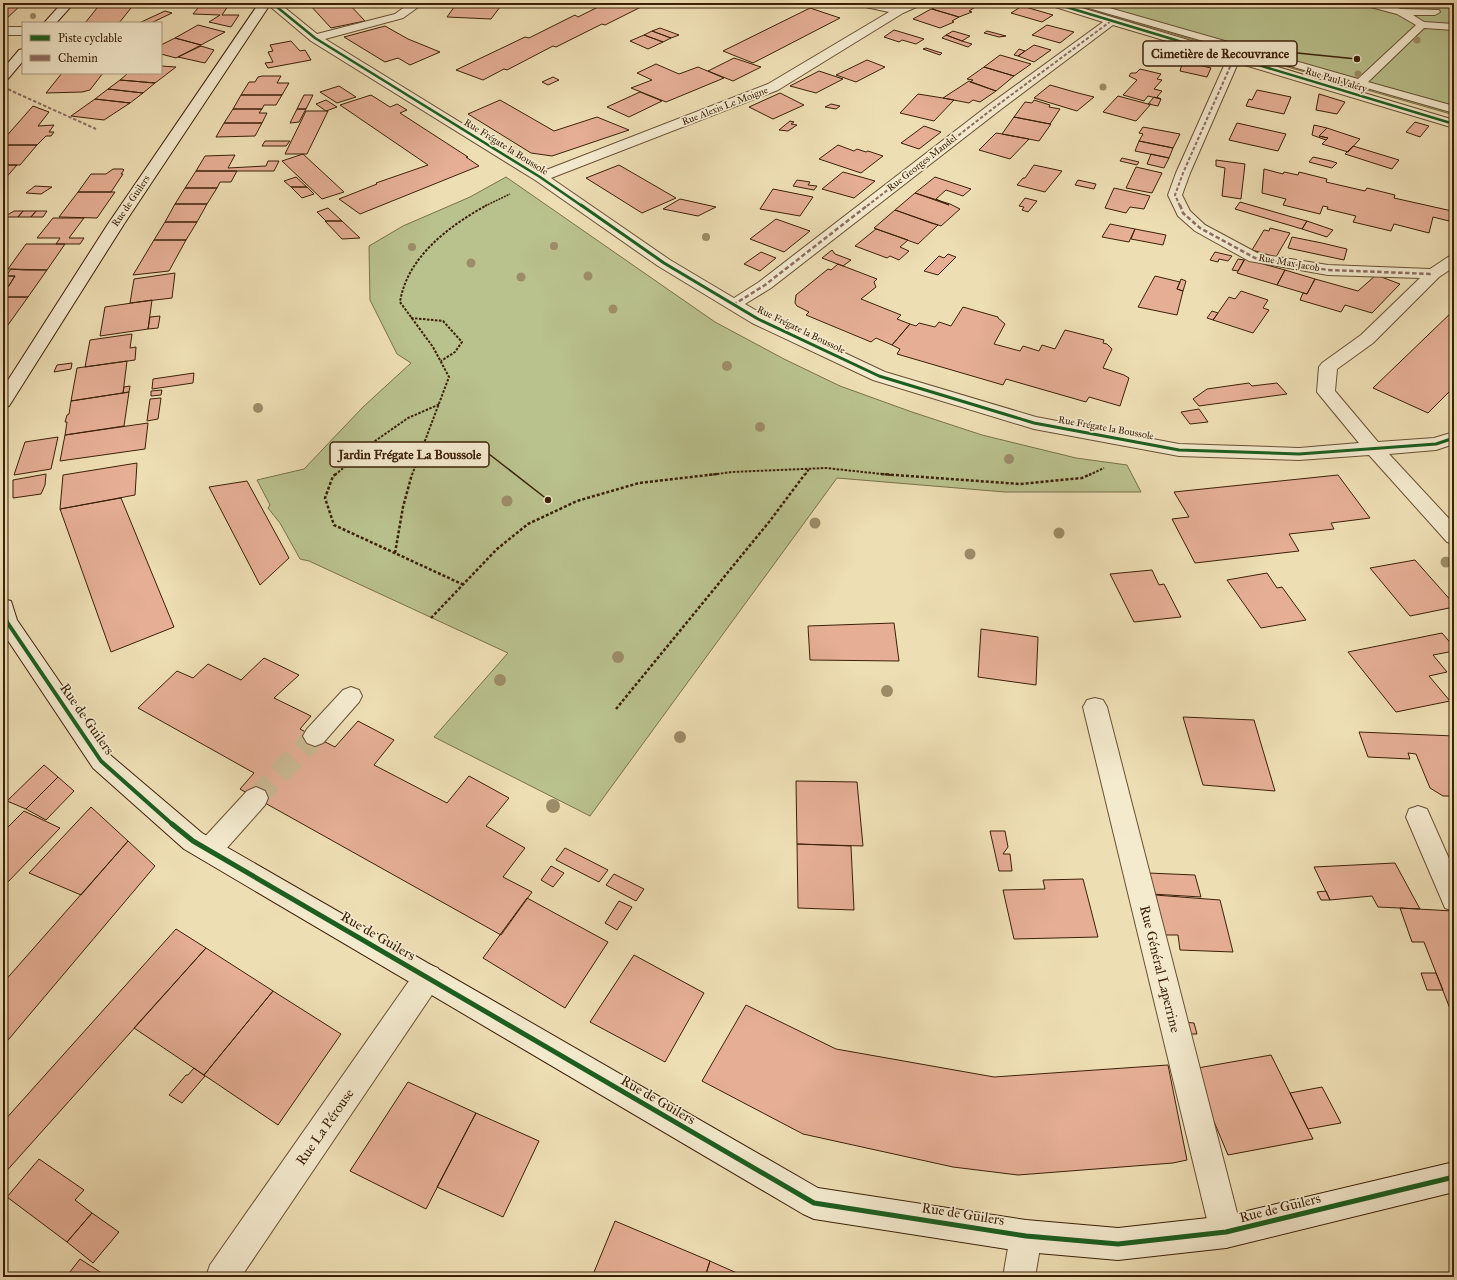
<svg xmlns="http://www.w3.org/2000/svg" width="1457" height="1280" font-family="'IM FELL Great Primer',serif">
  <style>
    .green { fill: #b9c18d; stroke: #7a714a }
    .building { fill: #e5ae95; stroke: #3c2108 }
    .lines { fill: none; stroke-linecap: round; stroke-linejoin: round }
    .street-tunnel { stroke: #cab892; stroke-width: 22; stroke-dasharray: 22 11; stroke-linecap: butt }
    .lane-casing { stroke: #685033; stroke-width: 2 }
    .street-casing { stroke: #685033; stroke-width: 2 }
    .secondary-casing { stroke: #3c2108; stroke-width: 2 }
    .path-far2 { stroke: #3c2108; stroke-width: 1.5; stroke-dasharray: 2 1; stroke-linecap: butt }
    .path-far1 { stroke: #3c2108; stroke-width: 2; stroke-dasharray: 2.5 1.5; stroke-linecap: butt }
    .path { stroke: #3c2108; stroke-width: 2.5; stroke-dasharray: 3 2; stroke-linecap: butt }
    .lane { fill: #f4eace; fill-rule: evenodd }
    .street { fill: #f4eace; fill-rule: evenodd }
    .secondary { fill: #f4eace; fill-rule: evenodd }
    .quiet-far1 { stroke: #8d6e63; stroke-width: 2; stroke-dasharray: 3.5 2; stroke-linecap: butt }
    .quiet { stroke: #8d6e63; stroke-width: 2.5; stroke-dasharray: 4.5 2.5; stroke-linecap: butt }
    .cycleway-far3-casing { stroke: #f4eace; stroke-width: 4 }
    .cycleway-far2-casing { stroke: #f4eace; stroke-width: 5 }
    .cycleway-far1-casing { stroke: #f4eace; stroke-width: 6 }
    .cycleway-casing { stroke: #f4eace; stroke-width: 8 }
    .cycleway-far3 { stroke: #1b5e20; stroke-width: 2.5 }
    .cycleway-far2 { stroke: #1b5e20; stroke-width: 3 }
    .cycleway-far1 { stroke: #1b5e20; stroke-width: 4 }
    .cycleway { stroke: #1b5e20; stroke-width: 5 }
    .tree { fill: #9d8c68 }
    .labels { text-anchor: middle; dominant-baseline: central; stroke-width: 3.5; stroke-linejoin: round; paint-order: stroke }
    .far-street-label { font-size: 10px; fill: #3c2108; stroke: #f4eace }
    .near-street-label { font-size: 14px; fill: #3c2108; stroke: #f4eace }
    .leader { fill: none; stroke: #3c2108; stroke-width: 1.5 }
    .callout-dot { fill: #3c2108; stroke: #f4eace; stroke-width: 1.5 }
    .callout { fill: #f4eace; stroke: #3c2108; stroke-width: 1.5 }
    .callout-label { font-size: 13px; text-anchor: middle; font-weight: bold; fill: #3c2108 }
  </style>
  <rect width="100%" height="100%" fill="#eedeb4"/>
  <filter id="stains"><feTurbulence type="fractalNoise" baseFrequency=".005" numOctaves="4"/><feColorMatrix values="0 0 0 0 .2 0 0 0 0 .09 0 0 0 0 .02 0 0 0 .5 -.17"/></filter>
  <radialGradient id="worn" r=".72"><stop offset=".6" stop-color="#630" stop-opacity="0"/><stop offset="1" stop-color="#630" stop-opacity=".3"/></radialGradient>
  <!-- green -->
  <path class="green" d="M1066 3H1454V115Z
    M506 177 715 322 784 359 840 386 912 412 982 435 1076 458 1127 465 1141 492H1005L837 478 590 816 434 737 508 653 309 561 300 559 280 523 268 508 270 505 257 480 304 469 363 407 411 363 397 354 370 300 369 246 403 226 470 197Z"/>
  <!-- building -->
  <path class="building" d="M3 3H23L3 22Z
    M101 3H135L119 23H85Z
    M202 3H230L222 15H239L231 27 209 22 220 15 193 14Z
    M348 3 365 21 331 28 309 4Z
    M457 3H503L491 19 447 17Z
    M606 3H653L650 5 647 4 605 25 602 24 556 47 553 46 507 70 504 69 483 80 456 70 525 37 529 38 575 15 578 17Z
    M942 3H966L977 6 969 11 972 12 959 17 932 9Z
    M1022 6 1053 15 1042 22 1011 13Z
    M810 8 840 18 753 63 723 51Z
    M931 9H932L959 17 952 21 954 22 940 28 913 19Z
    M165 11 172 13 151 23H139Z
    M198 25 225 32 201 45 175 38Z
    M1047 25 1074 32 1060 43 1032 35Z
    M385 26 408 39 440 52 410 65 398 58 385 62 344 37Z
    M660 28 679 35 671 38 652 31Z
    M894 30 924 39 916 44 902 40 899 42 884 37Z
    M652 31 671 38 663 42 644 35Z
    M953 31 970 36 962 41 946 35Z
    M987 31 1006 36 999 37 984 33Z
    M644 35 663 42 648 49 630 41Z
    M946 35 962 41 972 44 968 47 942 38Z
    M175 38 201 45 176 58 161 54V45Z
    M291 41 300 51 305 50 311 60 268 68 265 63 273 62 268 52 273 51 270 45Z
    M1034 45 1051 50 1034 62 1018 56Z
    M201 46 214 50 205 63 178 57Z
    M926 48 935 51 942 53 940 55 923 49Z
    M1019 49 1025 51 1018 56 1014 55Z
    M1000 55 1031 64 1014 76 984 67Z
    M734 58 761 67 733 81 708 71Z
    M867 60 885 67 856 82 836 75Z
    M1183 61 1211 68 1207 77 1180 71Z
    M656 64 679 74 698 67 724 78 666 102 631 88 652 80 637 73Z
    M161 66 176 67 155 83 120 80 127 74 126 73H161Z
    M984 67 1014 76 996 91 970 82 973 80 967 79Z
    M1140 69 1161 74 1157 79 1162 80 1154 89 1162 91 1157 97 1161 99 1148 96 1144 101 1123 95 1137 80 1129 76 1131 73H1136Z
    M819 71 843 79 816 93 790 86Z
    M62 73H103L90 90 82 92 46 93Z
    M262 76H281L277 83H289L282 95H241L249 82H255L258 77Z
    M553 77 559 80 548 85 542 82Z
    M120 80 155 83 143 93 108 89Z
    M969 81 996 91 980 102 973 100 969 103 943 98Z
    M1050 85 1078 93 1094 97 1077 111 1034 98Z
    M339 86 356 97 337 103 320 92Z
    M108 89 143 93 130 103 95 99Z
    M1257 90 1291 97 1284 114 1246 106 1249 99 1252 100Z
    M640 92 662 101 629 117 607 107Z
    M780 93 804 105 773 119 749 107Z
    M918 94 943 98 954 100 934 121 900 113Z
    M1319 94 1345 102 1337 114 1316 110Z
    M241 95H282L276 105H264L262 109H233Z
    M304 95H313L306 109H297Z
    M371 95 390 107 397 104 407 110 400 113 468 157H466L479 166 360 214 339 199 377 184 376 183 428 165 340 105Z
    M1118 96 1148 104H1151L1136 121 1103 112Z
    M1154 97 1161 99 1158 106 1148 104Z
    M95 99 130 103 104 120 71 116Z
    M326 100 337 107 326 111 316 104Z
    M500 100 554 131 597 117 629 130 552 156 531 153 468 114Z
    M1034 100 1050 105 1049 107 1060 109 1050 124 1014 117 1025 102 1032 103Z
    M831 104 840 106 836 109 825 107Z
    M33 106 49 112 38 126 54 125 49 132H54L51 136H46L37 145H3V140Z
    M233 109H262L259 113H267L262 123H224Z
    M297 109H306L299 122 290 123Z
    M306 111H328L307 154H285Z
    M1014 117 1050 124H1051L1039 141 1002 134Z
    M790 121 794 122 791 124 797 125 788 131 779 130Z
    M1415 122 1429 126 1420 137 1406 132Z
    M224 123H262L255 136 216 137Z
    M1237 123 1286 134 1278 151 1229 140Z
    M1314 125 1327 128 1319 136 1328 138 1326 140 1312 135Z
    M924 126 941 132 919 149 901 143Z
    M1143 127 1180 134 1173 148 1139 141 1143 134 1139 133Z
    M1327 128 1360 139 1348 152 1322 144 1328 138 1319 136Z
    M996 133 1002 134 1029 139 1010 159 979 150Z
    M265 141H290L286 146H262Z
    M1139 141 1173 148 1169 158 1135 151Z
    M3 145H37L20 165H3Z
    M838 145 854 151 857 149 866 152 868 151 883 156 861 173 819 159Z
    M1353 146 1399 160 1392 169 1345 154Z
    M303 154 344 192 322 199 282 161Z
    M1151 154 1169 158 1164 168 1147 164Z
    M235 155 228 168 266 166 268 161H279L274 171H196L205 156Z
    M1313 157 1331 161 1337 163 1332 168 1309 162Z
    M1122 158 1139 162 1137 165 1120 161Z
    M1216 160 1245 164 1241 199 1222 196 1225 168 1216 166Z
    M3 165H17L4 180H8L4 185Z
    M619 165 676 198 642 213 586 178Z
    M1034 165 1062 171 1045 192 1017 185 1023 178H1025Z
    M1136 167 1162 173 1152 193 1126 188Z
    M113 169H123L124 170 121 174H123L111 192H78L91 174H106Z
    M1264 169 1283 174 1284 172 1298 175 1299 172 1327 179 1326 182 1365 191 1367 188 1395 195 1394 198 1452 211 1449 221 1433 217 1429 233 1394 224 1391 231 1353 222 1356 216 1327 209 1328 207 1323 206 1320 214 1283 205 1286 199 1262 193Z
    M196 171H237L231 182H220L217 188H185Z
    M843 172 861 177 875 181 854 198 822 189Z
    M296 177 307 187H291L284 181Z
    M935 177 971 189 963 196 946 190 936 199 949 205 915 193Z
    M797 180 810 182 808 185 817 186 814 190 793 186Z
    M1078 180 1096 184 1094 189 1075 185Z
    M35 186 52 187 41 194 26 193Z
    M291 187H307L314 194 302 198Z
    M185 188H217L207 204H175Z
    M1114 188 1150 196 1144 209 1130 207 1126 213 1105 208Z
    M773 189 813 197 800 216 760 209Z
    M78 192H115L97 218 59 217Z
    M915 193 950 204 960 209 941 226 895 210Z
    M1025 198 1037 201 1028 212 1022 210 1024 207 1019 206Z
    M680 199 716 207 698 216 663 209Z
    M1240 202 1292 217 1307 221 1302 229 1235 209Z
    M175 204H207L197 222H165Z
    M328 208 342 221H326L317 212Z
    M895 210 931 223 938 225 918 244 874 228Z
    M14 211H23L18 217H4Z
    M23 211H36L31 217H18Z
    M36 211H47L43 217H31Z
    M53 218H84L69 238H84L80 244H56L60 238H37Z
    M776 219 810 231 784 252 750 239Z
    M325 221H342L360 238 342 239Z
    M1307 221 1333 230 1327 237 1302 229Z
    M165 222H197L186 240H154Z
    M1110 224 1135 229 1129 242 1102 237Z
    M1270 228 1290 233 1276 257 1252 250 1264 230 1269 231Z
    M876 229 908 240 900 247 909 251 899 260 890 256 887 258 855 246Z
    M1135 229 1166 235 1163 245 1131 239Z
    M1292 237 1322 243 1347 249 1344 260 1288 248Z
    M154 240H186L169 271 133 275Z
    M26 244H65L47 270 8 269Z
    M832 250 835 254 851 260 843 266 822 258Z
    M761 252 776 258 760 271 744 264Z
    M1215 252 1232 256 1228 261 1219 259 1218 262 1210 260Z
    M948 254 956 257 938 275 924 271 939 256 944 258Z
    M1238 259 1244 260 1238 271 1232 270Z
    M1245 259 1285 270 1277 285 1237 273Z
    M838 264 877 279 874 282 876 287 861 299 901 315 897 319 910 324 892 345 876 338 871 342 806 315 809 312 797 306 795 303 796 295 828 269 831 270Z
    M11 269 24 270H47L28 297H3V287H8L15 276H6Z
    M1285 270 1315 279 1307 294 1277 285Z
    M175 273 172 298 130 303 134 279Z
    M1376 275 1400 284 1372 313 1345 305 1341 312 1300 300 1303 293 1307 294 1315 279 1358 291Z
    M6 276H15L8 287H3V279Z
    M1155 276 1180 282 1177 289 1183 291 1177 315 1138 307Z
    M1181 279 1186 281 1183 291 1177 289Z
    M1241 291 1268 300 1263 308 1269 310 1253 333 1213 320 1229 297 1235 299Z
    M3 297H28L3 332Z
    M152 300 148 329 100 336 105 307Z
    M963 307 998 317V318L1005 324 994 344 1020 351 1023 346 1039 351 1042 345 1055 349 1065 330 1104 340 1103 343 1107 344 1112 349 1103 368 1124 375 1129 378 1120 406 1089 397 1086 402 1006 379 1003 385 897 354 900 349 892 345 910 324 916 326 919 323 935 327 939 322 951 326Z
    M1454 310V387L1428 413 1373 388Z
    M1212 311 1218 313 1213 320 1207 318Z
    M160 316 158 328 148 329 150 317Z
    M132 334 130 348 136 347 135 360 85 367 90 340Z
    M127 361 123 393 71 401 77 368Z
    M72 363 71 369 54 372 57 365Z
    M194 373 193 383 152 389 153 379Z
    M1249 383 1252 386 1277 383 1287 394 1199 406 1193 399 1207 389Z
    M130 386 129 392 123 393 124 387Z
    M162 390 161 395 151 396V391Z
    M129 392 124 426 65 435 67 422H65L67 415 69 414 71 401Z
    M161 398 158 419 147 421 150 399Z
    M1199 409 1208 422 1190 424 1181 412Z
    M148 423 145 449 60 461 65 435Z
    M58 437 51 469 14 475 25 442Z
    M137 463 135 495 60 509 63 475Z
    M46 474 45 485 41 494 13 498V480Z
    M1338 475 1370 518 1331 523 1334 529 1289 534 1299 551 1195 563 1172 519 1189 517 1174 492Z
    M247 481 289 558 260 585 209 487Z
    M121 498 174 627 111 652 60 509Z
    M1415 560 1454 604V607L1410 616 1370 568Z
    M1152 570 1159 585 1164 584 1181 617 1134 622 1110 574Z
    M1267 573 1277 588 1282 587 1306 620 1261 628 1227 580Z
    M894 623 899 661 810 660 808 626Z
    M981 629 1038 637 1036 685 978 677Z
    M1442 633 1454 647V651L1433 655 1447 672 1429 676 1450 701 1396 712 1348 652Z
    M264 658 299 675 274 698 311 716 300 729 335 747 358 721 394 740 374 765 447 803 469 776 509 798 486 826 525 848 503 877 532 892 501 935 240 789 254 773 138 708 177 671 193 678 208 664 241 680Z
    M1183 717 1254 720 1275 791 1203 785Z
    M1359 732 1454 736V796H1443L1430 788 1416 754 1408 753 1410 759 1368 757Z
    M44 765 58 777 26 809 7 801Z
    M58 777 74 791 46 820 26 809Z
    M796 781 857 782 863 846 797 844Z
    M91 807 128 841 81 895 29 873Z
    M24 811 60 828 6 884 3 883V832Z
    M990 831H1005L1008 847 1003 854H1010L1012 871H999Z
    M128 841 155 866 3 1046V983Z
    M797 844 851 846 854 910 798 908Z
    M565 848 608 870 599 882 556 860Z
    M1395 863 1420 909 1378 907 1372 896 1330 900 1314 867Z
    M551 866 564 873 553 887 541 880Z
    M1148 873 1195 875 1201 897 1152 894Z
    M614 874 644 889 636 901 606 885Z
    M1083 879 1098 937 1014 939 1003 890 1045 889 1043 880Z
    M1326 891 1330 900H1321L1317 892Z
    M1155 895 1220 900 1233 952 1180 950 1178 935H1164Z
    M527 898 608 942 565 1008 483 958Z
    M619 901 632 907 617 930 605 923Z
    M1400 908 1453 911 1454 1019 1424 942H1412Z
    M176 929 206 948 3 1175V1122Z
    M206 948 273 991 204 1075 134 1028Z
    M634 955 704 993 665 1062 590 1022Z
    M1421 973H1436L1443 990H1427Z
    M273 991 341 1034 278 1125 204 1075Z
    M746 1005 836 1049 994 1077 1168 1065 1187 1160 1173 1163 1018 1175 953 1167 803 1134 702 1081Z
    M1182 1022 1194 1023 1197 1034H1184Z
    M1271 1055 1313 1139 1228 1155 1192 1069Z
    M194 1068 205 1076 182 1103 169 1095 186 1075H188Z
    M408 1082 476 1113 426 1209 350 1171Z
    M1322 1087 1341 1123 1308 1129 1290 1093Z
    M476 1113 539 1141 503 1217 437 1187Z
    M39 1159 84 1190 75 1200 92 1213 67 1242 7 1197Z
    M92 1213 119 1232 93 1263 67 1242Z
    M615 1221 710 1261 705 1277H592Z
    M80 1259 108 1277H66Z
    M710 1261 712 1262 746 1277H705Z"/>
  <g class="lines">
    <!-- street-tunnel -->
    <path class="street-tunnel" d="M256 798 315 736"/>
    <!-- lane casing -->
    <g class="lane-casing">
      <path id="lane" d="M1076 3H1092L1358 79 1416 25 1397 14 1363 5 1361 3H1378L1401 9 1439 10 1440 12 1435 15H1413L1424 22 1454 24V30L1424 28 1368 82 1454 106V113L1078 5Z"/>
    </g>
    <!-- street casing -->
    <g class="street-casing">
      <path id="street" d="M266 3H279L317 34 395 14 410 3H424L403 18 325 39 541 172 768 84 889 12 856 5 854 3H877L898 7 908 3H923L921 5 903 13 778 90 551 178 670 260 734 298 759 282 990 104 1103 22 1049 5 1047 3H1065L1454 120V128L1238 63 1190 173 1182 195 1190 211 1205 225 1259 254 1328 265 1430 269 1448 257 1454 255V267L1439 277 1373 343 1337 369 1335 391 1378 442 1434 438 1454 432V444L1436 450 1389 454 1454 524V544L1447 542 1369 455 1299 460 1179 456 1034 429 873 380 752 323 658 266 535 180 311 41ZM1113 25 1227 59 1176 173 1168 195 1178 216 1195 231 1249 261 1328 275 1420 278 1361 335 1322 363 1319 367 1317 392 1359 443 1299 448 1179 444 1036 417 885 372 764 315 745 304 771 288 1000 110Z
        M3 27H23V35H3Z
        M351 687 359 690 362 696 359 702 323 743 315 746 307 743 303 736 307 729 343 690Z
        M1095 698 1103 700 1107 707 1242 1232 1237 1243 1226 1248 1215 1243 1210 1232 1083 707 1087 700Z
        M256 787 265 791 268 798 265 805 218 858 209 861 200 858 196 850 200 842 247 791Z
        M1418 806 1427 809 1454 870V911L1445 908 1406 817 1409 809Z
        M428 964 438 968 442 977 438 986 241 1277H206L210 1265 418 968Z
        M1026 1220 1037 1225 1042 1236 1035 1277H1003L1010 1236 1015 1225Z"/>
    </g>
    <!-- secondary casing -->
    <g class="secondary-casing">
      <path id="secondary" d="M62 3H74L56 23H44Z
        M259 3H271L124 224 9 406 3 408V388L108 224Z
        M23 49V61L7 80 3 81V69L19 50Z
        M3 599 11 601 17 620 109 754 202 833 818 1188 1026 1220 1118 1228 1226 1216 1454 1162V1192L1226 1248 1118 1260 1026 1252 814 1219 803 1214 184 849 93 768 3 633Z"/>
    </g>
    <!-- path-far2 -->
    <path class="path-far2" d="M485 206 510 194"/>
    <!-- path-far1 -->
    <path class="path-far1" d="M411 318 443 321 462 342 455 352 441 361
      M335 475 375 441 408 418 440 404
      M412 475 449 377 433 347 400 302C407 257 449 226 487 205
      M709 475 732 472 826 468 891 475
      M805 475 809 469
      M1089 475 1104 468"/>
    <!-- path -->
    <path class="path" d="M336 474 333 476 325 498 334 525 464 585
      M881 474 1020 484 1082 478 1091 474
      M395 553 403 507 412 474
      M431 618 497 549 528 524 577 501 639 483 717 474
      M616 709 769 522 805 474"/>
    <!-- lane -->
    <use href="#lane" class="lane"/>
    <!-- street -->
    <use href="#street" class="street"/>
    <!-- secondary -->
    <use href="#secondary" class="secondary"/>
    <!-- quiet-far1 -->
    <path class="quiet-far1" d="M3 87 96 129
      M867 206 995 107 1111 21
      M1180 206 1175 195 1183 173 1234 58"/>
    <!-- quiet -->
    <path class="quiet" d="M1180 205 1183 213 1200 228 1255 258 1328 270 1433 274
      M733 305 765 285 868 205"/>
    <!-- cycleway-far3 casing -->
    <g class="cycleway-far3-casing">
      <path id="cycleway-far3" d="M272 3 315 38 540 177 582 206
        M1053 3 1454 124"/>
    </g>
    <!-- cycleway-far2 casing -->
    <g class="cycleway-far2-casing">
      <path id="cycleway-far2" d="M581 205 664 263 758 319 879 376 1034 423 1179 450 1299 454 1436 444 1454 438"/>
    </g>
    <!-- cycleway-far1 casing -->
    <g class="cycleway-far1-casing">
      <path id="cycleway-far1" d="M3 607 7 622 101 761 173 825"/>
    </g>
    <!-- cycleway casing -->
    <g class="cycleway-casing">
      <path id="cycleway" d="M172 824 193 841 814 1203 1026 1236 1118 1244 1226 1232 1454 1177"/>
    </g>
    <!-- cycleway-far3 -->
    <use href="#cycleway-far3" class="cycleway-far3"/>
    <!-- cycleway-far2 -->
    <use href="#cycleway-far2" class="cycleway-far2"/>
    <!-- cycleway-far1 -->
    <use href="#cycleway-far1" class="cycleway-far1"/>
    <!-- cycleway -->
    <use href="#cycleway" class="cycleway"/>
  </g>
  <!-- trees -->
  <g class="tree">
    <circle cx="33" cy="16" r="3"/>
    <circle cx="1417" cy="40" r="3.5"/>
    <circle cx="1358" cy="74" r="3.5"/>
    <circle cx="1103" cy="87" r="3.5"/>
    <circle cx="706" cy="237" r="4"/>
    <circle cx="554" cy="246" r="4"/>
    <circle cx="412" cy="247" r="4"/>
    <circle cx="471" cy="263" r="4.5"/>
    <circle cx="588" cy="276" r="4.5"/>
    <circle cx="521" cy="277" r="4.5"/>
    <circle cx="613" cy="309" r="4.5"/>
    <circle cx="727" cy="366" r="5"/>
    <circle cx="258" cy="408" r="5"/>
    <circle cx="760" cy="427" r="5"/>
    <circle cx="1009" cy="459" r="5"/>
    <circle cx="507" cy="501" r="5.5"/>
    <circle cx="815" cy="523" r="5.5"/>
    <circle cx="1059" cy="533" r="5.5"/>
    <circle cx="970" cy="554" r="5.5"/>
    <circle cx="1446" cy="562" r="5.5"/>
    <circle cx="618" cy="657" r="6"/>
    <circle cx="500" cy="680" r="6"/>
    <circle cx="887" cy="691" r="6"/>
    <circle cx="680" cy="737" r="6"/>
    <circle cx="553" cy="806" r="7"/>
  </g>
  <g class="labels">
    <!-- far-street labels -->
    <g class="far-street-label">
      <text transform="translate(1336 80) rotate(17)">Rue Paul Valéry</text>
      <text transform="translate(725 106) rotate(-21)">Rue Alexis Le Moigne</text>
      <text transform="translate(506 147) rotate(32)">Rue Frégate la Boussole</text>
      <text transform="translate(922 163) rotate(-38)">Rue Georges Mandel</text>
      <text transform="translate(131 201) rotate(-56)">Rue de Guilers</text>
      <text transform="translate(1289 263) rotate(10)">Rue Max Jacob</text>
      <text transform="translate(801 330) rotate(26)">Rue Frégate la Boussole</text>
      <text transform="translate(1106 428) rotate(10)">Rue Frégate la Boussole</text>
    </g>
    <!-- near-street labels -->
    <g class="near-street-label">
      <text transform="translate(87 719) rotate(55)">Rue de Guilers</text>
      <text transform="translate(378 936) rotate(30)">Rue de Guilers</text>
      <text transform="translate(1160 969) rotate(76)">Rue Général Laperrine</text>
      <text transform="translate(658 1100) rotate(30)">Rue de Guilers</text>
      <text transform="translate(325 1127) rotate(-55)">Rue La Pérouse</text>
      <text transform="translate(1280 1208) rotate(-14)">Rue de Guilers</text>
      <text transform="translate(963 1214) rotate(9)">Rue de Guilers</text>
    </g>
  </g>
  <!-- callouts -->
  <path class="leader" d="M1357 59L1297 53M548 500L489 454"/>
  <g class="callout-dot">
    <circle cx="1357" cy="59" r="4"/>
    <circle cx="548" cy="500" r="4"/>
  </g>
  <g class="callout">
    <rect x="1143" y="41" width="154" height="25" rx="4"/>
    <rect x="330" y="442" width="159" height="25" rx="4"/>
  </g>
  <g class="callout-label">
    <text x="1220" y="58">Cimetière de Recouvrance</text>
    <text x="410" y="459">Jardin Frégate La Boussole</text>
  </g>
  <!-- margin -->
  <rect width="1457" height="1280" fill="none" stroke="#eedeb4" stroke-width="16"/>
  <rect x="4" y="4" width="1449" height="1272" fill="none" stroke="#3c2108" stroke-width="2"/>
  <rect x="8" y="8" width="1441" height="1264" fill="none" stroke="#3c2108"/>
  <!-- legend -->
  <rect x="22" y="22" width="140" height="52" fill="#f4eace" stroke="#aa9a7f"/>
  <rect x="30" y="35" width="20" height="6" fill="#1b5e20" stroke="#aa9a7f"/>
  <text x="58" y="42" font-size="12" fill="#3c2108">Piste cyclable</text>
  <rect x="30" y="55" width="20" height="6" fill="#8d6e63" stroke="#aa9a7f"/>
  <text x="58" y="62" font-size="12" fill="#3c2108">Chemin</text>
  <rect width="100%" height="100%" filter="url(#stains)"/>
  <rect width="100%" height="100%" fill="url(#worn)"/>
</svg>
